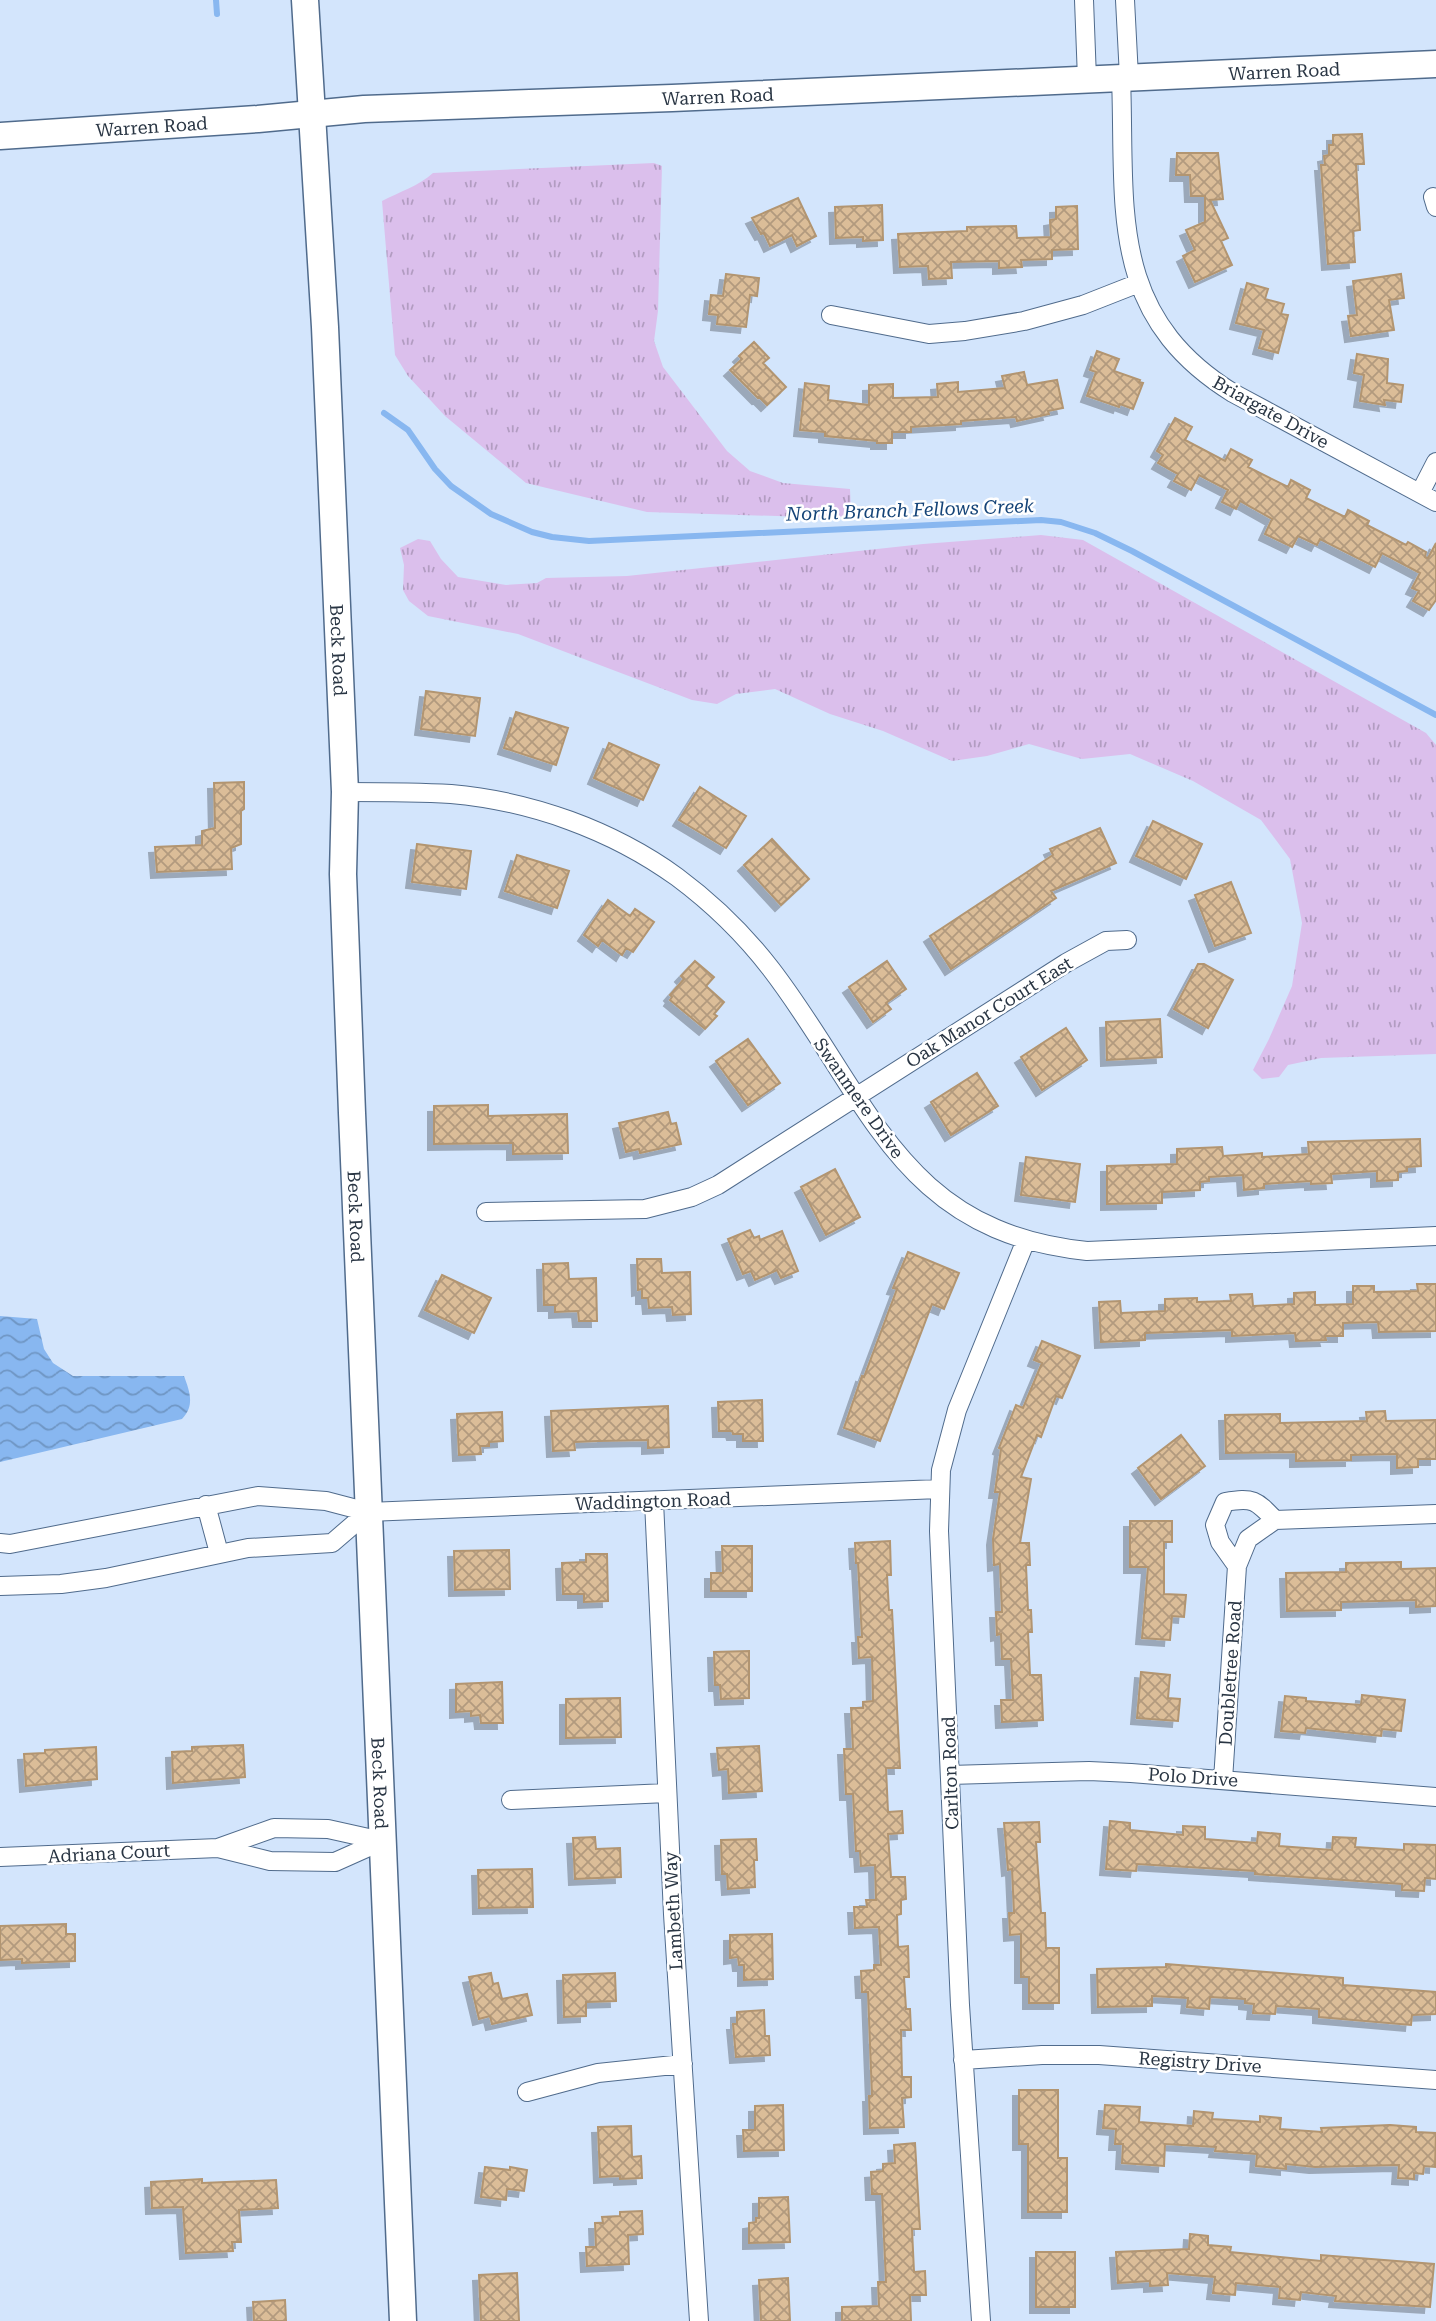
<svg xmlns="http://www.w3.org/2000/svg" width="1436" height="2321" font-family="'Roboto Serif',serif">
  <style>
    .grass { fill: url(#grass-tufts) }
    .water { fill: url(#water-waves) }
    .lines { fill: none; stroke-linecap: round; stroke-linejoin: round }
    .stream { stroke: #88b7f0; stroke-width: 6 }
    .building { fill: url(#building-cross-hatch); stroke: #b29571; stroke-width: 2; filter: url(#shadow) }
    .street-casing { stroke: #506b8c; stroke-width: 20 }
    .secondary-casing { stroke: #506b8c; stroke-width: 29 }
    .street { stroke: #fff; stroke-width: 18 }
    .secondary { stroke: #fff; stroke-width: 26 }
    .labels { text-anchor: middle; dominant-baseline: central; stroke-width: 5; stroke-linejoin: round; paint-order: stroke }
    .street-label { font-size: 18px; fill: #293543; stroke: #fff }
    .water-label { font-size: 19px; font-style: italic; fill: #154478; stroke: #fff }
  </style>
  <defs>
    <pattern id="grass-tufts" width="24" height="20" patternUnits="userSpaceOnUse" patternTransform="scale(1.75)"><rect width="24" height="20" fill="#dbbfec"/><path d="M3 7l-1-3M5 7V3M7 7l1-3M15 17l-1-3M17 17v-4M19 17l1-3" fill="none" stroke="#b29cc1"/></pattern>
    <pattern id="water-waves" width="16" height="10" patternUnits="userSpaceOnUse" patternTransform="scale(1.75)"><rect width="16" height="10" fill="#88b7f0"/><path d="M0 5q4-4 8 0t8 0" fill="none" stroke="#6f96c4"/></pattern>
    <pattern id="building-cross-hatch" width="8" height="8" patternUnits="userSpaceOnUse" patternTransform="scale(1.75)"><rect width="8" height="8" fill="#dbbd98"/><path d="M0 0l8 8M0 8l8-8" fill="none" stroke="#b29a7e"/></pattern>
    <filter id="shadow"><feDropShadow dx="-6" dy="6" stdDeviation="0" flood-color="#0004"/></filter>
  </defs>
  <rect width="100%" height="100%" fill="#d3e5fc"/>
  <!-- grass -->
  <path class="grass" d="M654 163 662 166 658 311 654 341 663 367 727 451 750 471 783 483 850 489 851 512 838 518 647 512 526 483 445 416 408 376 395 355 382 201C399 192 419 186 433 173Z
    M1041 535 1083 540 1426 733 1436 745V1054L1321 1058 1288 1065 1279 1077 1262 1079 1253 1070 1269 1039 1292 986 1302 923 1290 859 1261 820 1193 781 1130 754 1082 759 1029 744 987 756 952 761 883 731 830 714 775 689 736 694 717 704 692 700 518 634 428 616 409 601 403 590 404 565 400 548 418 539 430 541 441 559 458 577 506 585 537 583 546 578 627 576 923 544Z"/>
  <!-- water -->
  <path class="water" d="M0 1316 37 1319 44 1349 53 1363 73 1376H184C190 1392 195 1406 182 1419L0 1462Z"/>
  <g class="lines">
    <!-- stream -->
    <path class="stream" d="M216 0 217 14
      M384 413 408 430 435 469 451 486 491 514 532 532 552 537 589 541 1041 520 1061 522 1095 533 1132 551 1436 715"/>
  </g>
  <!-- building -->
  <path class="building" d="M1362 134 1364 164H1356L1360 230 1353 231 1355 262 1328 264 1321 165H1325L1324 156 1329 155V145H1333V135Z
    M1177 153H1218L1223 199 1210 200 1228 238 1221 241 1232 265 1195 282 1183 256 1195 250 1186 230 1205 222V196H1191L1190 175H1176Z
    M798 198 816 236 797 246 792 235 770 246 764 233 761 234 752 218Z
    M882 205 883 240 863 241V237L836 238 835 207Z
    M1077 206 1078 249 1052 250V259L1021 260 1022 267 999 268V261L951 262 952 278 929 279 928 266 900 267 898 234 967 231V227L1016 226 1017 238 1051 237 1050 220 1056 219V207Z
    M726 274 759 278 757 296 750 295 746 327 717 324 718 315 709 314 711 295 723 296Z
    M1401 274 1404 298 1389 300 1394 330 1351 336 1348 316 1357 315 1353 281Z
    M1247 283 1268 289 1265 299 1284 304 1281 314 1288 315 1278 353 1259 348 1264 330 1236 323Z
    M754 342 769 358 763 363 786 387 767 405 759 397 758 398 730 370 742 359 739 356Z
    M1097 351 1119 359 1114 371 1140 380 1139 382 1143 383 1133 409 1120 404 1119 407 1087 396 1096 372 1090 370Z
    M1357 354 1388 359 1387 383 1403 385 1401 402 1384 400 1385 405 1360 401 1364 375 1354 373Z
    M1024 372 1027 385 1057 380 1063 408 1048 411 1049 414 1017 421 1016 417 961 421V424L911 427V432H892V443H877V441L825 436V432L800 430 805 383 829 386 828 400 869 405V385L893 384V398L938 397 937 384 958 382V392L1005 388 1002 376Z
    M1175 418 1192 427 1185 440 1225 461 1231 449 1252 460 1248 467 1288 487 1291 480 1310 490 1306 498 1345 517 1348 510 1369 521 1367 525 1406 545 1408 542 1426 552 1425 557 1428 558 1436 543V600L1429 610 1413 601 1419 591 1412 588 1420 573 1382 553 1375 567 1320 539 1317 545 1298 536 1292 547 1265 534 1272 519 1240 501 1236 509 1222 502 1228 490 1199 475 1191 490 1174 481 1178 474 1158 463 1163 455 1157 451Z
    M426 691 480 698 475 736 421 729Z
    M516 712 568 728 556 765 504 748Z
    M609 743 659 765 643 800 594 778Z
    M244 782V809L241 811V844L231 848 232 869 157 872 155 847 202 845V831L215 828 214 783Z
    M700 787 746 816 726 848 679 820Z
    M1153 821 1202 844 1186 879 1136 856Z
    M1100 828 1116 863 1051 891 1056 898 951 969 930 936 1053 855 1050 849Z
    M772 839 809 879 781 905 744 865Z
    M417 844 471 851 466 889 412 882Z
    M517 855 569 871 557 908 505 891Z
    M1231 882 1251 933 1215 946 1195 895Z
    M608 900 630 916 635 909 654 922 633 952 626 948 622 955 602 940 598 946 584 935Z
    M695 961 714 977 706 986 724 1002 714 1014 717 1016 705 1029 670 1000 672 997 670 995 684 979 681 976Z
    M887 961 906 989 886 1003 891 1009 873 1022 849 987Z
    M1198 964H1204L1233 980 1208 1028 1174 1009Z
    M1160 1019 1162 1057 1107 1060 1106 1022Z
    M1066 1028 1087 1060 1042 1090 1021 1057Z
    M748 1039 780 1083 748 1105 716 1061Z
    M977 1073 998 1106 951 1135 931 1102Z
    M488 1105V1116L567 1114 568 1153 513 1154V1143L434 1144V1106Z
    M668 1112 671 1124 676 1123 681 1144 640 1153 639 1149 626 1152 619 1123Z
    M1420 1139 1421 1166 1407 1167V1171L1398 1172V1180L1377 1181V1171L1331 1174 1332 1183 1311 1184V1181L1264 1184V1188L1244 1190 1243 1175 1209 1177V1181L1200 1182V1190L1162 1192V1203L1107 1204V1166L1177 1164V1149L1222 1147 1223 1156 1262 1153V1157L1309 1154 1308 1142Z
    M1026 1157 1080 1164 1075 1202 1021 1195Z
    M835 1169 860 1217 826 1235 801 1187Z
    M750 1230 754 1238 759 1236 760 1240 782 1231 798 1271 781 1278 777 1270 755 1280 751 1271 743 1274 728 1239Z
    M908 1252 959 1273 944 1309 932 1304 880 1441 844 1428 862 1376 864 1377 897 1289 893 1288Z
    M637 1259H661L662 1273 690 1272 691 1314 673 1315 672 1307 649 1308 648 1298H642V1289L638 1290Z
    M568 1263 569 1279 596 1278 597 1321H579L578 1311 555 1312V1305H544L543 1264Z
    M442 1275 491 1298 474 1333 425 1310Z
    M1417 1284H1436V1331L1379 1332 1378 1322 1343 1323V1336H1325L1326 1340 1296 1341 1295 1333 1232 1336V1330L1145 1333V1340L1101 1342 1099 1302 1120 1301 1121 1313 1165 1311V1299L1197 1298V1302L1231 1301 1230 1295 1252 1294 1253 1306 1294 1304V1293L1315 1292V1305L1353 1304V1286H1374V1292L1418 1291Z
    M1042 1341 1080 1356 1062 1398 1056 1396 1041 1437 1037 1435 1021 1477 1031 1479 1020 1543H1029L1030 1565H1026L1028 1610H1031L1032 1632H1028L1030 1675H1041L1043 1720 1002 1722 1001 1700H1013L1011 1659H1002L1001 1634 997 1635 996 1612H1002L1000 1564 994 1565 993 1539 1000 1492H995L1001 1449 999 1448 1016 1405 1023 1408 1042 1363 1034 1360Z
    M762 1400 763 1441H743V1434H733L732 1431H719L718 1402Z
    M668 1406 669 1447 648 1448V1440L598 1441 574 1442 575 1450 553 1451 551 1411Z
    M1385 1411 1386 1421 1436 1420V1459H1418V1467L1397 1468V1454L1351 1455V1460L1296 1461V1452L1226 1453 1225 1415 1280 1414V1423L1367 1421 1366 1412Z
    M502 1412 503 1441 489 1442V1446H480L481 1454 459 1455 457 1414Z
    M1181 1435 1205 1466 1161 1499 1138 1468Z
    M1130 1521H1172V1542H1164V1594L1186 1595 1184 1617 1172 1616 1170 1640 1142 1638 1148 1567H1130Z
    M890 1541 891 1575H887L889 1610H892L900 1768H886L888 1812 902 1811 903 1833 888 1834 891 1877H905L906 1899 901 1900V1914L897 1915 898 1947 908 1946 909 1977H904L906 2009H910L911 2030H901L902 2077H911V2097L902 2098 904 2127 870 2128 869 2096H872L868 1992H862L861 1971 874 1970V1965H881L879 1927 855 1928 854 1907H867L866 1900H876L875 1865 861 1866 860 1851H856L853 1794H846L844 1749H853L851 1708H863V1702L873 1701 872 1657 859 1658 858 1637H862L858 1563H856L855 1543Z
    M722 1546H752V1591H711V1573H723Z
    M509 1550 510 1589 455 1590 454 1551Z
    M586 1554H607L608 1601 584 1602V1594H563L562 1563 586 1562Z
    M1401 1562V1569L1436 1568V1606L1416 1607V1600L1341 1602V1610L1287 1611 1286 1573 1346 1572V1563Z
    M749 1651V1698L721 1699 720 1685H715L714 1652Z
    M1141 1672 1170 1675 1168 1698 1180 1699 1178 1721 1137 1718Z
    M502 1682 503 1723H481L480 1715 471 1716V1711L456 1712V1684Z
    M1362 1695 1405 1700 1401 1731 1382 1729 1381 1736 1306 1728 1305 1733 1281 1731 1285 1696 1306 1698V1701L1361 1705Z
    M620 1698 621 1737 566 1738V1699Z
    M243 1745 245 1777 173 1783 172 1752 192 1751V1747Z
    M759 1746 762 1791 729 1793 728 1769 719 1770 717 1748Z
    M96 1747 97 1779 26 1786 24 1754 45 1753V1750Z
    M1110 1821 1130 1823V1830L1183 1835V1826L1205 1827V1839L1257 1843 1258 1832 1280 1834 1279 1846 1332 1850 1333 1837 1356 1838 1355 1847 1404 1850V1844L1436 1845V1879L1425 1878 1424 1891 1402 1890V1884L1255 1874V1871L1137 1864 1136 1871 1106 1869Z
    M1039 1822 1040 1842H1036L1041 1913H1045L1046 1948H1059V2003H1029V1977H1021V1934L1010 1935 1009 1913H1014L1012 1869 1008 1870 1004 1823Z
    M595 1837 596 1849 620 1848 621 1877 575 1879 573 1838Z
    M756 1839 757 1860H754L755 1887 728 1889 727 1874H722L721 1840Z
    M532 1869 533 1907 479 1908 478 1870Z
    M66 1924V1934H75V1961L22 1963V1959L0 1960V1926Z
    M772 1934 773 1979 744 1980V1965H739L738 1957 730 1958V1935Z
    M1166 1964 1343 1978V1985L1436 1992V2014L1412 2015 1411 2025 1319 2017V2009L1276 2006 1275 2014 1253 2013 1254 2004 1245 2003V1999L1210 1997 1209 2009 1187 2007 1188 1998 1152 1996V2006L1098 2007 1097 1969 1166 1967Z
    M491 1973 493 1984 498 1983 502 1999 527 1994 532 2015 492 2024 490 2016 479 2019 469 1977Z
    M615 1973 616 2001 586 2002V2016L564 2017 563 1975Z
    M764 2010 765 2036H769L770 2055 736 2057 733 2024H737V2012Z
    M1019 2090H1058V2158H1067V2212H1028V2144H1019Z
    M783 2105 784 2150 744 2151 743 2130H755V2106Z
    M1105 2105 1140 2107 1139 2122 1193 2126 1194 2111 1213 2113 1212 2119 1260 2122V2116L1281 2118 1280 2129 1322 2132 1321 2128 1390 2125 1416 2127V2132L1436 2133 1435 2167 1424 2166 1423 2174 1414 2173V2179L1398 2178 1399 2165 1315 2167 1286 2164V2169L1256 2166 1257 2154 1215 2151 1216 2147 1165 2144 1164 2166 1122 2163 1123 2144H1115L1116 2129 1103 2128Z
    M631 2126 632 2157 641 2156 642 2178 620 2179V2176L600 2177 598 2127Z
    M915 2143 920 2229H912L914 2272 925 2271 926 2295H910L911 2321H842V2307L879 2306 878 2282H886L882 2194H872L871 2172 883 2171V2164L895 2163 894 2145Z
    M485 2167 510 2170V2167L527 2170 524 2191 507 2189 506 2200 481 2197Z
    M202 2179V2183L276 2180 278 2208 239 2210 241 2242H232L233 2251 186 2253 183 2207 152 2208 151 2182Z
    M788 2197 790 2242 749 2243V2223L756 2222V2218H759V2198Z
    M642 2211 643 2234 628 2235 629 2264 587 2266 586 2247H596L595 2223H603L602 2217 620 2216V2212Z
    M1190 2234 1208 2236V2245L1231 2247 1230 2252 1321 2261V2255L1434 2264 1430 2307 1335 2301 1336 2296 1301 2292 1300 2300 1279 2298 1280 2287 1236 2283 1235 2295 1213 2293 1215 2277 1167 2273 1168 2285 1150 2286V2281L1118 2283 1116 2252 1189 2249Z
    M1036 2252H1075V2307H1036Z
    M517 2273 519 2321H481L479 2275Z
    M788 2278 790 2321H761L759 2280Z
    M285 2300 286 2321H254L253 2302Z"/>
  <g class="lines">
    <!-- street casing -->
    <g class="street-casing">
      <path id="street" d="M1084 0 1087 79
        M1125 0 1129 77
        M1121 77C1126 207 1106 314 1233 393L1436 502
        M1433 197 1436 207
        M831 315 929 334 965 331 1024 321 1083 305 1139 283
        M1420 493 1436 462
        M345 792C380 792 416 792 451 794 531 801 612 830 677 877 712 903 744 934 771 969 870 1098 899 1232 1087 1251L1436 1236
        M486 1212 645 1209 692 1197 718 1185 1066 963 1106 941 1127 940
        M654 1501 673 1914 699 2321
        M206 1505 219 1553
        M0 1543 10 1544 258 1496 326 1501 368 1512 939 1489
        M1237 1566 1248 1539 1275 1520
        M0 1586 61 1584 106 1578 248 1548 332 1543 368 1512
        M950 1775 1089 1771 1131 1773 1436 1797
        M1223 1780 1237 1566 1220 1542 1215 1525 1225 1502C1253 1497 1256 1500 1275 1520L1436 1514
        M511 1800 667 1793
        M218 1848 270 1861 335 1862 382 1841
        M0 1857 218 1848 274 1828 328 1829 382 1841
        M963 2060 1042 2055H1099L1436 2080
        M527 2092 598 2073 683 2064
        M981 2321 960 2005 939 1531 941 1470 957 1410 1026 1240"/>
    </g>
    <!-- secondary casing -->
    <g class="secondary-casing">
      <g id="secondary">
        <path id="s1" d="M305 0 325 327 345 792 343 874 352 1113 403 2321"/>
        <path id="s2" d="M0 136 258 119 364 109 672 98 1436 64"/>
      </g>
    </g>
    <!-- street -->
    <use href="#street" class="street"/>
    <!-- secondary -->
    <use href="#secondary" class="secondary"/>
  </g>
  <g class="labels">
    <!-- street labels -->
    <g class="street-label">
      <text stroke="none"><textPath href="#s2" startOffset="1286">Warren Road</textPath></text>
      <text stroke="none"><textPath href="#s2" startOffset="719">Warren Road</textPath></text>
      <text stroke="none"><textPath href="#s2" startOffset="152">Warren Road</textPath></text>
      <text transform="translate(1271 412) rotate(29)">Briargate Drive</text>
      <text stroke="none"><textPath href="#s1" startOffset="651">Beck Road</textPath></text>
      <text transform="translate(989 1012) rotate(-32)">Oak Manor Court East</text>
      <text transform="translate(859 1098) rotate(55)">Swanmere Drive</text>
      <text stroke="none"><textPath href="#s1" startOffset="1218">Beck Road</textPath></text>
      <text transform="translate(653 1501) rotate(-2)">Waddington Road</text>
      <text transform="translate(1230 1673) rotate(-86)">Doubletree Road</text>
      <text transform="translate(950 1773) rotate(-92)">Carlton Road</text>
      <text transform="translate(1193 1777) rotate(4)">Polo Drive</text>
      <text stroke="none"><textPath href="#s1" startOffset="1785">Beck Road</textPath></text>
      <text transform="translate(109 1853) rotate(-3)">Adriana Court</text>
      <text transform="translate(673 1911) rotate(-93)">Lambeth Way</text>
      <text transform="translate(1200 2062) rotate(4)">Registry Drive</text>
    </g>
    <!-- water labels -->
    <g class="water-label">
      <text transform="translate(910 510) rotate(-2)">North Branch Fellows Creek</text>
    </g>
  </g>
</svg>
